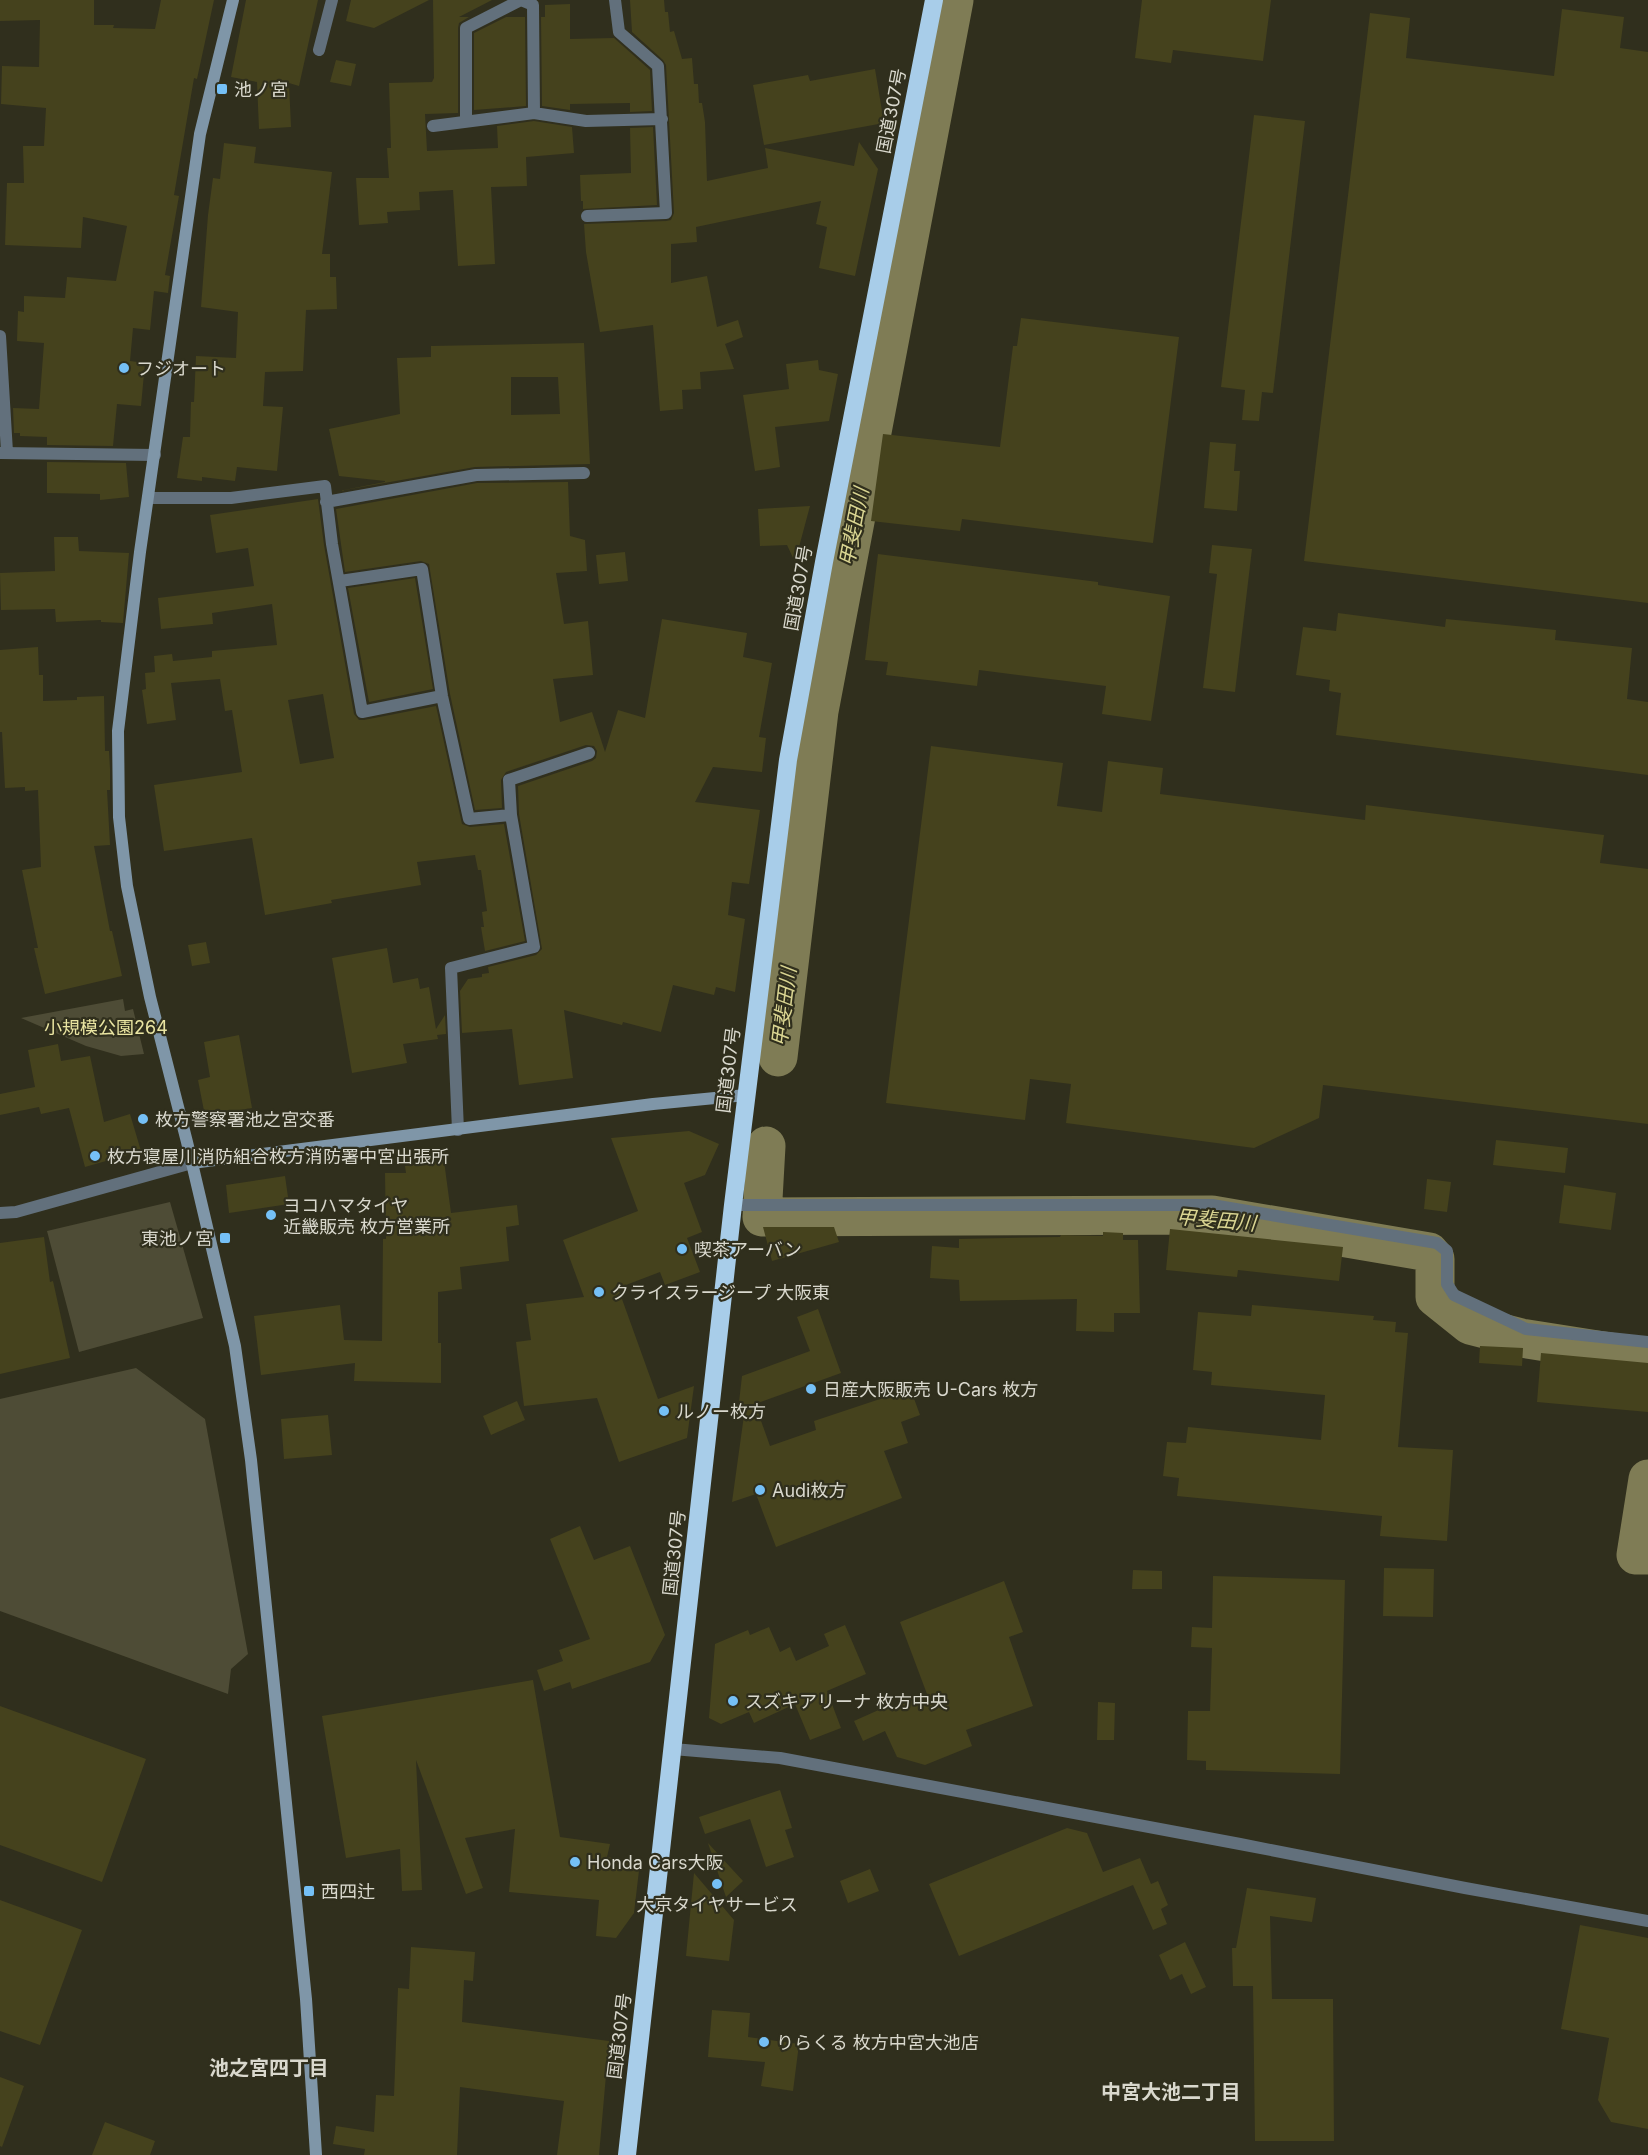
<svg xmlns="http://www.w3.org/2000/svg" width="1648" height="2155" font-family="Inter,'Noto Sans JP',sans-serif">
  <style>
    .green { fill: #4e4c36 }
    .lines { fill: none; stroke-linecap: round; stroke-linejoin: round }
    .river { stroke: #7f7c55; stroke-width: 39 }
    .building { fill: #45421d; fill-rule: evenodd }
    .street { stroke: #62707c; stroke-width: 12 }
    .secondary { stroke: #7f96a8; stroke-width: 12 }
    .highway { stroke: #a8cde9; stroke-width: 18 }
    .poi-dot { fill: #75c0f6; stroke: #302f1d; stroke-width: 2 }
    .labels { text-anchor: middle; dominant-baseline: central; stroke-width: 4.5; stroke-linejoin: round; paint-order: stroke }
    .poi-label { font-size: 18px; fill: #d9d8cd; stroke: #302f1d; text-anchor: start }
    .street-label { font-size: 18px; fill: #d9d8cd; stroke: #302f1d }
    .park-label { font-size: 18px; fill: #eae5a2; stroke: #302f1d }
    .water-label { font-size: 20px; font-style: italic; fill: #dad592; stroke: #302f1d }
    .neighbourhood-label { font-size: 20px; font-weight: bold; fill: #d9d8cd; stroke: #302f1d }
  </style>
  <rect width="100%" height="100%" fill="#302f1d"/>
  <!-- green -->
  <path class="green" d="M123 999 125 1011 133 1009 144 1054 121 1056 86 1046 21 1018Z
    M170 1202 203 1318 79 1352 47 1231Z
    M136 1368 205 1419 248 1654 231 1669 228 1694 0 1611V1399Z"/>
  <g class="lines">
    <!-- river -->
    <path class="river" d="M778 1057 819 711 954 0
      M766 1146 762 1217 1212 1215 1429 1252 1435 1259V1297L1470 1325 1521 1338 1648 1358
      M1648 1479 1636 1555H1648"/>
  </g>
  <!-- building -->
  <path class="building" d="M0 0H94V25H114L113 28 155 29 161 0H214L197 79 194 78 174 195 179 196 165 275 170 276 168 293 154 291 150 330 133 328 130 361 145 363 141 406 117 404 113 446 47 445V437L20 436V433H14L13 408 39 409 44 343 17 341 18 311 24 312V296L65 298 67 277 116 281 127 226 83 217 81 248 5 245 7 183H24L23 146H44L46 108 1 104 2 66 39 67 40 20 0 21Z
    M246 0H318L299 86 289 83 291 127 259 129 257 82 231 77Z
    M351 0H429L374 28 346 21Z
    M433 0H492L459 17H469L459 23 458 28V113L425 114 427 151 498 148 497 126 534 121 572 127 574 153 526 157 527 186 491 187 495 264 458 266 453 190 419 192 420 210 387 212 388 223 359 225 356 178H389L387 148H391L389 83 432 82 434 78Z
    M630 0H664L665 12H668L670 32 674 31 682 59 692 58 694 84H698L699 103H702L705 122 707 181 768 168 765 148 854 166 859 142 878 169 855 276 819 268 827 227 816 224 821 201 696 227 697 242 671 244V283L707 276 717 327 738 320 743 337 725 344 734 369 700 372 701 389 682 390 683 409 660 411 653 325 600 332 586 252 584 224 666 221 671 220 674 213 666 65 663 60 632 32Z
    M1142 0H1271L1263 61 1173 50 1171 63 1135 58Z
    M570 4V39L614 38 650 70 652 111 630 112V103L570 104V110L542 106 541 17H545V5Z
    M1562 9 1624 17 1620 48 1648 52V603L1304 561 1370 13 1410 18 1406 58 1554 76Z
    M506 17H525L526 106 474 110V33Z
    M336 60 356 64 351 86 330 82Z
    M875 69 884 123 764 145 753 85 808 75 810 81Z
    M1254 115 1305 121 1273 393 1262 392 1259 421 1242 420 1245 390 1221 387Z
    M653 127 657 205 583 209V201H581L580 175 631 173 630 128Z
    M224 143 256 147 254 163 332 172 322 254H330V277H336L337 309 306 310 303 371 265 372 263 406 283 407 277 471 237 467 235 481 202 477V481L177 478 183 437H190L191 402H194L196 356 236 358 238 312 201 307 208 215 213 178 220 179Z
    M1021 318 1179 337 1153 543 962 519 960 531 871 521 883 434 1000 447 1013 346H1017Z
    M584 343 590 464 475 467 339 491 385 482V481L339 476 329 429 400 414 397 358 431 357V346ZM511 377H558L560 414 511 415Z
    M818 360 819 370 838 374 829 421 775 427 780 467 755 471 743 395 789 389 786 364Z
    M1210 442 1236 444 1234 471H1240L1237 511 1204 508Z
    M47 462 126 463 129 497 100 500V494L47 493Z
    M568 482 570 536 585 540 587 571 556 573 564 624 588 621 593 675 553 679 560 722 592 712 605 752 618 710 645 718 662 619 747 633 743 657 772 663 759 737 766 738 762 772 713 767 695 802 760 810 749 884 732 882 728 915 745 919 735 992 716 987 714 995 673 985 661 1032 623 1022 622 1025 564 1010 573 1078 519 1085 512 1029 462 1033 460 991 468 979 482 977V974L489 973 488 967 536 955 542 949 519 814 518 786 592 761 596 758 597 751 594 746 586 745 506 772 501 780 502 808 475 810 450 694 429 564 421 561 345 572 336 509 477 483Z
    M318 499 324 545 354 714 359 720H364L436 706 462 824 470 827 504 824 525 941 485 951 481 927H484L482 912 487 911 481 870H478L475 855 417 862 421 885 331 900 332 903 265 915 252 838 164 851 154 785 242 772 232 710 225 711 220 679 171 683 176 720 147 724 142 690 146 689 145 673 155 672 154 656 172 654 173 661 212 657V651L277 645 272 604 212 613 213 624 161 629 158 598 254 586 248 548 216 553 210 515ZM323 694 334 758 300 764 288 700Z
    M810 506 795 562 787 545 760 546 758 509Z
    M54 537H78L79 551 129 553 123 623 101 622V620L56 622 55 609 1 610 0 573 55 571Z
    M1212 545 1252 549 1235 692 1203 688 1217 574 1209 573Z
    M625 552 628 581 599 584 596 555Z
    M878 554 1098 582V585L1170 596 1151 721 1102 714 1106 686 979 670 977 686 886 675 888 662 865 660Z
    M415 578 433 689 369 702 348 588Z
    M1338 613 1445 627 1446 619 1556 630 1555 640 1632 648 1627 699 1648 702V775L1336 735 1341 693 1329 691 1330 680 1296 675 1303 627 1336 631Z
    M38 647 39 675H43V701L77 700V697L104 696 105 751H109L110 769V790H107L110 845 94 846 110 931H112L122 976 45 994 34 948H38L22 870 41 867 38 790 25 791V787L5 788 2 732H0V650Z
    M931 746 1063 763 1057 806 1102 812 1108 761 1163 768 1160 794 1365 820 1366 805 1604 835 1600 863 1648 869V1124L1323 1085 1319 1118 1254 1148 1066 1123 1071 1084 1030 1079 1025 1120 886 1103Z
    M206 942 210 963 192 966 188 945Z
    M387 948 393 983 418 978 420 989 429 987 436 1029 445 1015 446 1034 437 1035 438 1039 403 1044 407 1063 352 1073 332 958Z
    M239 1035 252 1108 205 1116 198 1080 210 1077 204 1042Z
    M58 1044 61 1061 90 1056 104 1122 130 1114 141 1151 85 1167 69 1108 41 1114 39 1107 0 1115V1094L35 1087 28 1050Z
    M689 1131 719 1144 705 1175 684 1183 702 1232 687 1238 700 1272 665 1285 660 1272 618 1288 658 1399 694 1386 687 1438 619 1462 597 1398 524 1406 516 1342 531 1340 526 1304 584 1297 563 1240 638 1211 611 1138Z
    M1496 1140 1568 1148 1565 1173 1493 1165Z
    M444 1161 451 1213 517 1205 519 1225 506 1227 509 1261 460 1267 462 1289 438 1292V1343H441V1383L354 1381 355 1363 261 1375 254 1316 340 1305 344 1340 382 1341 383 1239H386L385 1173H406L405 1166Z
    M285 1176 289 1204 229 1213 226 1185Z
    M1427 1179 1451 1182 1447 1212 1424 1209Z
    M1564 1185 1616 1193 1611 1230 1559 1223Z
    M763 1227H834L839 1242 772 1261Z
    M1170 1229 1343 1247 1339 1281 1238 1270 1237 1277 1166 1270Z
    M1103 1232 1123 1233V1240H1138L1140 1313H1114V1332L1076 1331 1077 1299 960 1301 959 1280 930 1278 932 1246 959 1248V1239L1060 1237 1061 1235 1103 1236Z
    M44 1237 50 1282 53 1281 70 1358 0 1374V1243Z
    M1252 1305 1374 1316 1373 1320 1396 1322 1395 1332 1408 1333 1398 1447 1453 1450 1447 1541 1380 1536 1382 1516 1177 1496 1179 1478 1163 1476 1167 1442 1186 1443 1188 1427 1321 1440 1325 1395 1211 1385 1212 1372 1193 1370 1198 1312 1251 1316Z
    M818 1309 841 1373 755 1404 770 1446 816 1430 814 1421 892 1395 893 1400 912 1393 920 1415 901 1422 908 1443 884 1451 902 1498 776 1547 756 1494 732 1502 745 1408 738 1411 742 1376 810 1351 797 1317Z
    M1480 1346 1523 1348 1522 1366 1479 1363Z
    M1541 1353 1648 1363V1412L1537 1402Z
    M517 1401 525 1420 491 1435 483 1416Z
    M328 1415 332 1455 284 1459 281 1419Z
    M580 1526 594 1560 630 1546 665 1635 650 1662 572 1689 570 1682 544 1691 537 1670 563 1661 559 1650 590 1639 550 1539Z
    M1384 1568 1434 1569 1433 1617 1383 1616Z
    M1133 1570 1162 1571V1589H1132Z
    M1213 1576 1345 1580 1340 1774 1206 1770V1761L1187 1760 1188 1711H1210L1212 1648 1191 1647 1192 1627 1212 1628Z
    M1004 1581 1023 1632 1009 1637 1033 1706 966 1730 972 1746 925 1765 897 1757 885 1731 863 1741 854 1721 892 1704 894 1708 927 1694 900 1622Z
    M845 1625 866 1674 827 1691 841 1728 810 1740 795 1704 754 1723 749 1712 721 1724 709 1718 715 1644 748 1630 750 1635 769 1627 780 1652 790 1647 796 1661 829 1646 824 1634Z
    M533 1680 560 1837 610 1844 607 1857 640 1862 634 1913 616 1938 596 1936 599 1900 509 1892 515 1829 465 1838 483 1888 466 1894 416 1760 422 1890 402 1891 400 1849 346 1858 322 1716Z
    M1098 1702 1115 1703 1114 1740H1097Z
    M0 1706 146 1759 102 1882 0 1845Z
    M780 1790 792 1828 785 1830 794 1857 766 1867 750 1819 705 1834 699 1817Z
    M1067 1828 1087 1833 1103 1872 1140 1858 1151 1884 1158 1881 1168 1905 1161 1909 1167 1924 1153 1930 1133 1885 959 1956 929 1884Z
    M708 1843 743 1881 726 1897Z
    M870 1869 879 1891 848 1903 840 1881Z
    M694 1873 734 1920 729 1961 686 1956Z
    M1247 1888 1316 1898 1312 1922 1270 1916 1272 1999H1333L1334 2141H1255L1253 1986H1233L1232 1948H1236Z
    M0 1900 82 1930 40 2045 0 2031Z
    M1580 1925 1648 1938V2129L1611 2122 1598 2100 1609 2038 1561 2029Z
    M1185 1942 1206 1987 1191 1994 1182 1974 1170 1980 1159 1955Z
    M411 1947 475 1952 473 1981 464 1980 462 2022 609 2041 599 2155H557L564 2101 460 2087 457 2155H364L365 2149 333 2144 336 2126 374 2132 376 2095 394 2096 398 1988 409 1989Z
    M712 2010 750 2013 748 2037 799 2044 793 2091 761 2086 765 2062 708 2057Z
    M0 2077 24 2086 2 2147 0 2146Z
    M105 2122 155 2141 150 2155H92Z"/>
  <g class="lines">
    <!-- street -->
    <path class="street" d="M319 50 332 0
      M466 120V28L521 0 533 5 534 113
      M433 126 534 113 586 121 662 119
      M587 216 666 213 658 66 619 32 615 0
      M0 336 7 452
      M0 453 155 455
      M148 498H231L325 486 332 544 362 712 442 696
      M326 502 476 475 584 473
      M340 581 422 569 442 696 469 819 511 815
      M458 1130 451 968 534 947 511 815 509 780 589 753
      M733 1205H1212L1437 1243 1447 1251V1284L1454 1295 1526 1329 1648 1342
      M0 1213 16 1212 192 1163
      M673 1749 780 1758 1240 1844 1465 1888 1648 1921"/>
    <!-- secondary -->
    <path class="secondary" d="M233 0 200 134 140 552 118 731 119 817 127 886 150 997 187 1142 235 1346 251 1460 306 1999 316 2155
      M192 1163 653 1104 746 1095"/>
    <!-- highway -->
    <path class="highway" d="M627 2155 733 1205 788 760 824 562 934 0"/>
  </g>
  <!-- markers -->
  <g class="poi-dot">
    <rect x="216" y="83" width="12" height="12" rx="3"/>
    <circle cx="124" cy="368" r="6"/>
    <circle cx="143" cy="1119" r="6"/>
    <circle cx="95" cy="1156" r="6"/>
    <circle cx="271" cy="1215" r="6"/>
    <rect x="219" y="1232" width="12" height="12" rx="3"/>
    <circle cx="682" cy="1249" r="6"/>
    <circle cx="599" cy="1292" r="6"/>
    <circle cx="811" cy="1389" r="6"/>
    <circle cx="664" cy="1411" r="6"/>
    <circle cx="760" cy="1490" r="6"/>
    <circle cx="733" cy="1701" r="6"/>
    <circle cx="575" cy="1862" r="6"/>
    <circle cx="717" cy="1884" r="6"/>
    <rect x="303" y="1885" width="12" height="12" rx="3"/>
    <circle cx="764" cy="2042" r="6"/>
  </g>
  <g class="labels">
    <!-- poi labels -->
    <g class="poi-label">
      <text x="234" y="89">池ノ宮</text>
      <text x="136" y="368">フジオート</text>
      <text x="155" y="1119">枚方警察署池之宮交番</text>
      <text x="107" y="1156">枚方寝屋川消防組合枚方消防署中宮出張所</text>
      <text x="283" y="1205">ヨコハマタイヤ<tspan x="283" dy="21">近畿販売 枚方営業所</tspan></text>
      <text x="213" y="1238" text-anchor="end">東池ノ宮</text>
      <text x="694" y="1249">喫茶アーバン</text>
      <text x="611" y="1292">クライスラージープ 大阪東</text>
      <text x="823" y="1389">日産大阪販売 U-Cars 枚方</text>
      <text x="676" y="1411">ルノー枚方</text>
      <text x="772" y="1490">Audi枚方</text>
      <text x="745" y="1701">スズキアリーナ 枚方中央</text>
      <text x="587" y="1862">Honda Cars大阪</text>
      <text x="321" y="1891">西四辻</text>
      <text x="717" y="1904" text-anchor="middle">大京タイヤサービス</text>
      <text x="776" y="2042">りらくる 枚方中宮大池店</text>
    </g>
    <!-- street labels -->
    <g class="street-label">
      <text transform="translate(891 111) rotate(-79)">国道307号</text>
      <text transform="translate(798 588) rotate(-80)">国道307号</text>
      <text transform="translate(728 1070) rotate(-83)">国道307号</text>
      <text transform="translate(674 1553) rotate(-84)">国道307号</text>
      <text transform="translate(619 2036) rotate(-83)">国道307号</text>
    </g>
    <!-- park labels -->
    <g class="park-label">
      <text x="106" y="1027">小規模公園264</text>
    </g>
    <!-- water labels -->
    <g class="water-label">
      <text transform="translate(854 527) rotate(-79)">甲斐田川</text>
      <text transform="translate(784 1007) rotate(-83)">甲斐田川</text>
      <text transform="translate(1216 1220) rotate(5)">甲斐田川</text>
    </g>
    <!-- neighbourhood labels -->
    <g class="neighbourhood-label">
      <text x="269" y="2068">池之宮四丁目</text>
      <text x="1171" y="2092">中宮大池二丁目</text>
    </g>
  </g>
</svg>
